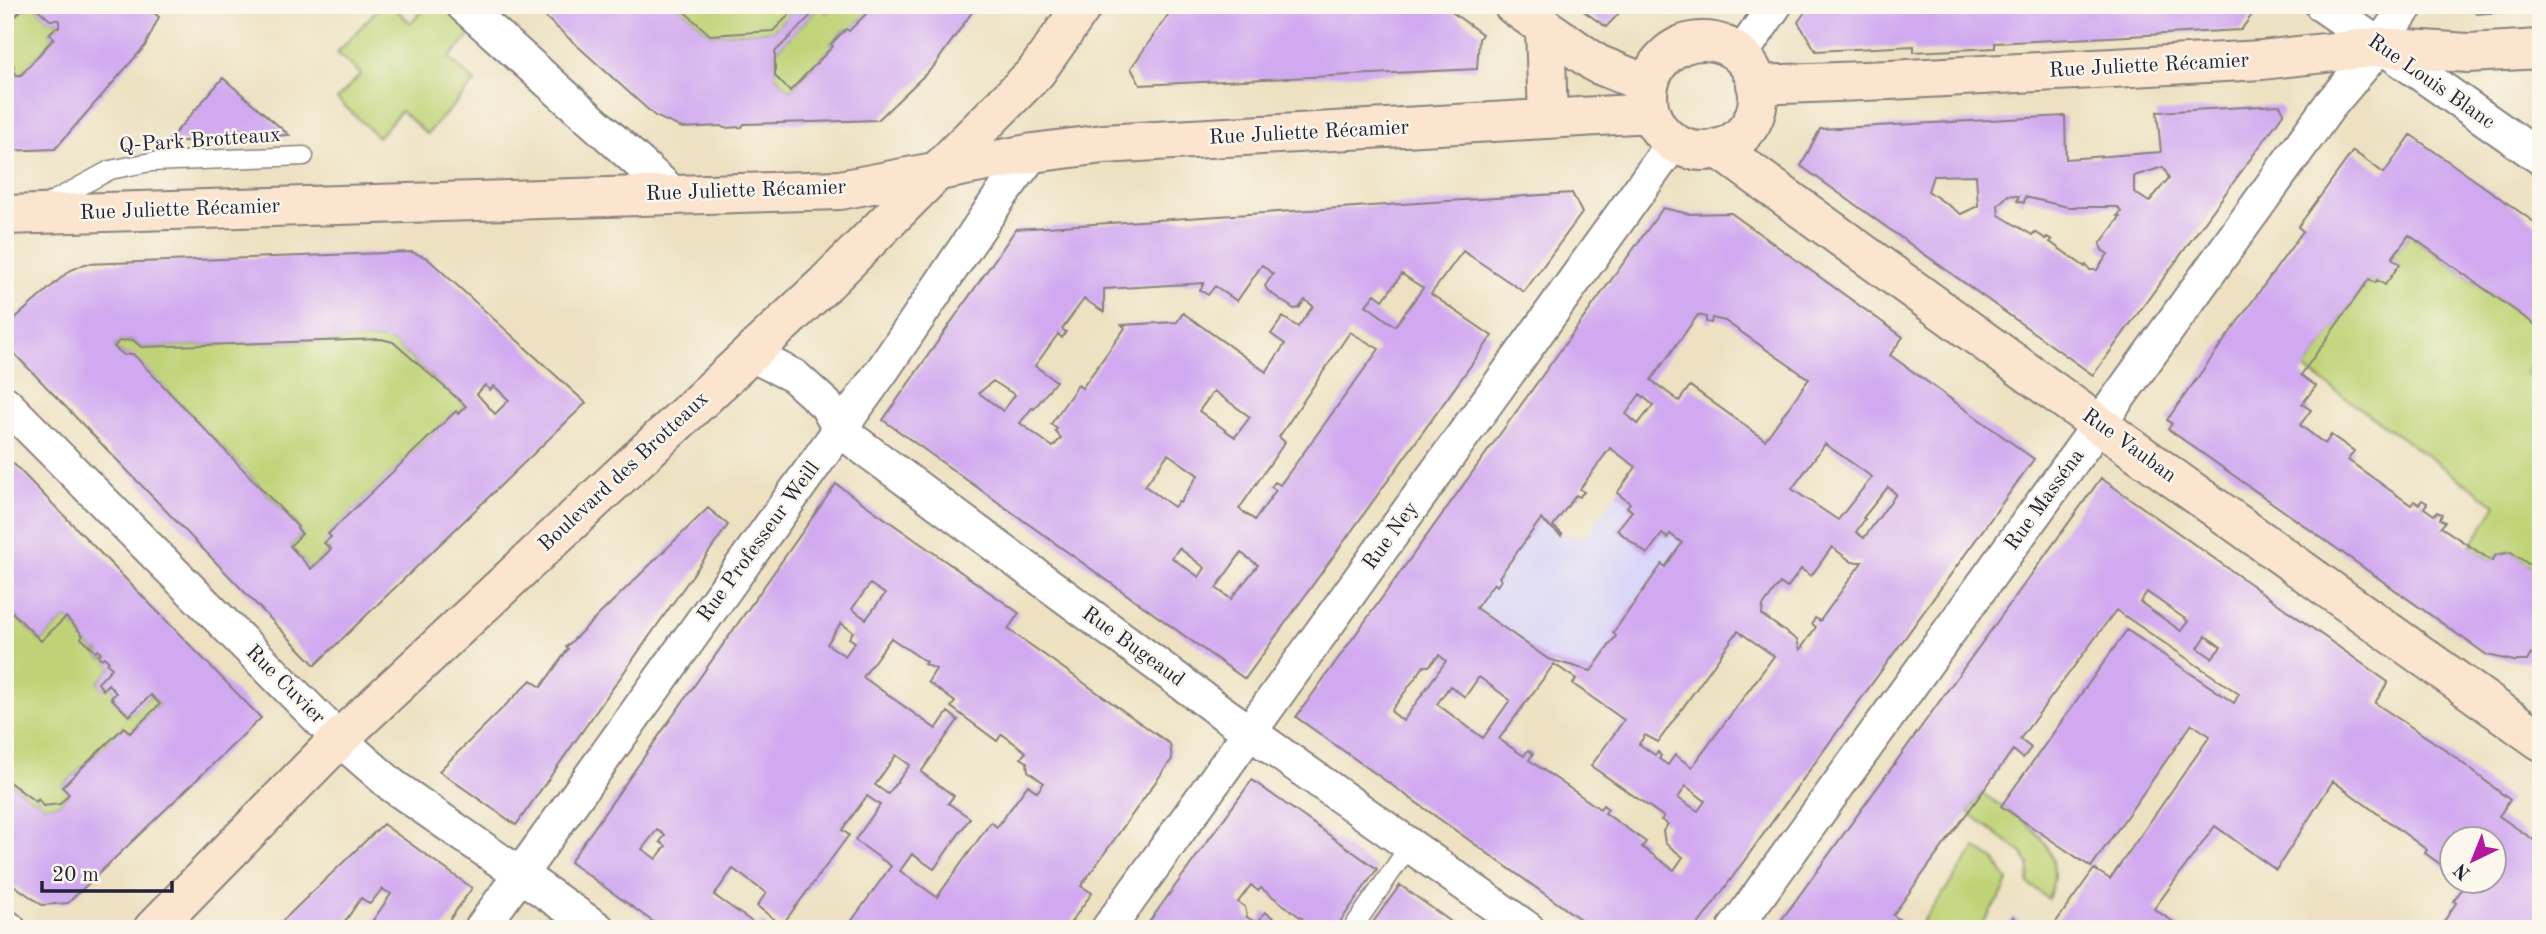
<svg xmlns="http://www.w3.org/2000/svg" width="2546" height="934" font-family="'Old Standard TT',serif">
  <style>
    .built { fill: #dad6f7 }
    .green { fill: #bfd376; stroke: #707a58; stroke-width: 2 }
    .building { fill: #d1a9f0; fill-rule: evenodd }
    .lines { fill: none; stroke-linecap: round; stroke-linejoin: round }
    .lane-casing { stroke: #88827e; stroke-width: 21 }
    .street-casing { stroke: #88827e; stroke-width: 37 }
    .secondary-casing { stroke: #88827e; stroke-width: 42 }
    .lane { stroke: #fff; stroke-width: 18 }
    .street { stroke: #fff; stroke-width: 33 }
    .secondary { stroke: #fbe5cf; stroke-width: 38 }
    .labels { text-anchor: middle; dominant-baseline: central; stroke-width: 5; stroke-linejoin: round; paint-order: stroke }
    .street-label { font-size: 21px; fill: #22223b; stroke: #fbf7ec }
  </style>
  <rect width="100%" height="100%" fill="#fbf7ec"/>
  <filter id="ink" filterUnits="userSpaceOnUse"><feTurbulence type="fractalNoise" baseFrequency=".0143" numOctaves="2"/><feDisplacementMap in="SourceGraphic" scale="14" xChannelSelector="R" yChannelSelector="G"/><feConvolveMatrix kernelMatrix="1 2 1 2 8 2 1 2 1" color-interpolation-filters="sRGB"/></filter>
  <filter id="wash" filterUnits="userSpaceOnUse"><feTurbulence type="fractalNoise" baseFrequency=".00686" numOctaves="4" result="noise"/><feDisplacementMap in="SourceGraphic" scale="28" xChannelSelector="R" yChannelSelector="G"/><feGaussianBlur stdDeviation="1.57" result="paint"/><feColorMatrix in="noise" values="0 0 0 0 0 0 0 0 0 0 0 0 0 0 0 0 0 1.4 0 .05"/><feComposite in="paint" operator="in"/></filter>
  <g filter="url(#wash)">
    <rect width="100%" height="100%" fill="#ede1c1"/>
    <!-- built -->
    <path class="built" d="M1636 467 1682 543 1665 567 1661 565 1616 629 1666 663 1624 720 1573 684 1575 678 1411 560 1474 471 1552 527 1551 529 1561 536 1562 534 1585 537Z"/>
    <!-- green -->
    <path class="green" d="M26 5H33L50 20H59V28H55L49 34 54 38 21 75H15L13 64H5V11L14 18Z
      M381 5H391L411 23 428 5H442L472 33 449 58 475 82 427 134 401 111 378 137 337 99 361 74 337 53Z
      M677 5H799L773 31 710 35Z
      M834 5H875L849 31 846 29 831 43 833 46 790 91 775 76V52L820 6 826 13Z
      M2409 235 2541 329V353L2526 373 2541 384V573L2511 552 2496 555 2492 561 2470 547 2496 505 2305 369 2369 279 2375 283 2400 264 2392 258Z
      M381 339 393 342 466 406 458 414 455 412 329 534 331 537 325 543 331 549 311 569 290 546 302 535 297 528 298 526 133 355H124L114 347 119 341H134L141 347Z
      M5 605 41 641 66 617 83 635 82 638 96 652 98 650 101 653 98 656 102 659 104 657 109 662 108 664 112 668 98 683 103 689 108 684 116 693 112 698 128 716 151 695 160 704 130 733 123 728 63 786 69 794 60 804 43 806 38 799 36 802 5 779Z
      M1982 793C2021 820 2072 843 2048 899L2028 883 2029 864 2022 853 1968 812Z
      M1976 848 1995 861 2008 881 2004 891 1980 926 1983 929H1917Z"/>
    <g id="blocks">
      <!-- building -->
      <path class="building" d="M5 5H26L14 18 5 11Z
        M33 5H145L159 17 145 46 55 149 5 151V64H13L15 75H21L54 38 49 34 55 28H59V20H50Z
        M532 5H677L710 35 773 31 799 5H834L826 13 820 6 775 52V76L790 91 833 46 831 44 846 29 849 31 875 5H977L934 66 878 120 744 124 742 127 724 128 721 126 682 128 655 116Z
        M1175 5H1260L1267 8V5H1442L1482 34 1479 39 1477 69 1140 85 1131 68Z
        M1575 5H1627L1606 27Z
        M1810 5H2259L2241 30 1995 43V48L1914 52V46L1816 51 1798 22Z
        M2471 5H2541V9L2476 14Z
        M223 78 289 135 167 142Z
        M2280 105 2284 113 2093 375 1801 166 1820 129 2065 116 2066 159 2161 152 2157 112ZM2163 167 2169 178 2149 202 2134 192V176ZM1976 175 1978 206 1961 214 1928 191 1933 176ZM2008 195 2019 196 2017 201 2024 203 2025 197 2068 207H2118L2121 212 2117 216 2120 217 2100 244 2102 250 2108 254 2097 270H2090L2086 265 2085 267 2050 242 2052 240 2047 237 2046 239 2035 232 2032 235 1999 215 1998 205Z
        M2411 135 2541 227V329L2409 235 2392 258 2400 264 2385 285 2377 280 2375 283 2369 279 2301 375 2316 386 2302 404 2311 410 2300 425 2325 444 2331 435 2354 451 2348 460 2411 505 2414 501 2419 504 2422 500 2427 503 2424 508 2434 515 2437 512 2442 514 2440 519 2445 522 2441 527 2492 561 2496 555 2511 552 2541 573V661L2531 654 2527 661H2514L2487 655 2168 429 2172 424 2167 420 2303 231 2298 227 2353 151 2384 173Z
        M1572 193 1582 213 1524 292 1463 251 1431 294 1492 336 1245 679 883 420 1016 229ZM1262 265 1273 274 1265 286 1268 291 1294 309 1299 308 1305 300 1313 306 1298 327 1283 317 1271 334 1285 344 1266 372 1183 313 1177 322 1122 325 1125 328 1082 388 1078 385 1051 424 1057 429 1055 431 1061 438 1053 447 1020 423 1032 408 1034 409 1056 381 1035 366 1058 334 1062 338 1066 332 1062 329 1084 299 1104 312V289L1204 283 1200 290 1208 295 1215 286 1237 301ZM1402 274 1423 288 1395 326 1366 305 1375 294 1383 300ZM1350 332 1379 349 1280 485 1275 482 1271 487 1276 490 1255 520 1239 509 1285 442 1279 437ZM993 381 1015 395 1003 411 979 393ZM1214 391 1250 417 1235 437 1199 411ZM1168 454 1198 475 1180 503 1178 502 1174 507 1145 486ZM1179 548 1205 568 1199 577 1172 558ZM1241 553 1258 565 1231 599 1216 588Z
        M1663 208 1689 214 1731 213 1903 337 1890 355 2034 459 1695 929H1594L1296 717ZM1698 315 1706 317V322L1711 323 1712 318 1725 321 1809 379 1765 440 1690 386 1679 401 1651 380ZM1640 394 1653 405 1638 424 1626 414ZM1825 444 1872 477 1838 520 1792 489ZM1610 448 1636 467 1617 493 1630 503 1627 507 1632 511 1617 530 1647 554 1662 534 1667 538 1670 534 1682 543 1665 567 1662 564 1613 633 1616 636 1591 671 1548 659 1476 608 1494 583 1497 586 1501 580 1499 577 1541 519 1561 536 1562 534 1553 526 1576 495 1579 497 1584 492 1580 489ZM1888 487 1896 494 1864 538 1856 532 1865 519 1863 518ZM1832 547 1852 562H1862L1820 621 1815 618 1812 624 1816 627 1800 650 1797 640 1762 615 1763 606 1780 583 1787 588 1801 569 1811 576ZM1738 631 1774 656 1692 767 1675 755 1668 765 1659 759 1661 756 1658 752 1655 755 1639 744 1645 735 1658 742ZM1439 655 1446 661 1403 721 1391 711 1424 666H1429ZM1554 664 1576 679 1573 684 1624 720 1591 766 1664 817 1661 820 1668 824 1663 831 1665 843 1683 857 1674 870 1642 847 1646 842 1605 813 1608 809 1603 805 1600 809 1529 760 1533 754 1528 750 1524 756 1499 739ZM1479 677 1510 700 1483 738 1437 704 1450 686 1465 697ZM1686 786 1705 801 1698 811 1678 798Z
        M412 252 427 258 586 403 315 665 5 344V327L69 271 85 264ZM381 339 393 342 466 406 458 414 456 411 328 534 331 537 324 543 331 549 311 569 290 546 302 534 297 528 298 527 133 354 124 355 114 347 119 341 133 340 141 347ZM485 385 490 390 494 386 509 400 495 414 477 394Z
        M5 455 261 718 68 903 42 905 5 879V779L36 802 38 799 43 806 60 804 69 794 62 787 124 727 130 733 160 704 151 695 129 716 111 698 116 693 108 684 103 690 98 683 112 668 107 664 109 662 104 657 102 659 98 656 101 653 98 650 96 652 81 638 83 635 66 617 41 641 5 605Z
        M2101 478 2388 682 2375 703 2443 748 2510 800 2499 816 2541 845V929H2439L2456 903 2454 901 2467 881H2494V839H2452V873L2425 853 2427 850 2333 781 2276 870 2215 826 2154 909 2184 929H2051L2094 869 2110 879 2210 736 2192 724 2091 867 2001 806 2127 630 2234 703 2239 694 2116 610 2020 739 2031 748 2023 758 2013 750 1893 915 1913 929H1775ZM2147 592 2188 621 2181 631 2140 602ZM2206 636 2221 647 2212 658 2198 648Z
        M836 484 1019 613 1008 629 1170 744 1172 759 1081 886 1092 893 1066 929H852L848 926 891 866 855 840 880 805 867 796 842 830 849 835 782 925 757 906 766 893 733 869 714 895 758 926 762 921 767 926 765 929H663L570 862ZM870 584 885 594 866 619 852 609ZM841 623 853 632 849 638 855 642 845 656 827 644ZM891 638 926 662 924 664 936 669 928 682 955 702 951 707 997 741 1002 734 1026 752 1021 758 1027 762 1028 771 1044 783 1037 792 1028 785 997 827 991 822 937 897 900 871 912 854 934 869 970 818 948 803 954 796 921 772 958 720 948 712 936 729 863 677ZM896 755 910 765 888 794 875 785ZM657 830 665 835 660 842 666 846 656 859 642 849Z
        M708 508 728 525 516 825 439 771 531 680 541 687 568 649 566 647Z
        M1252 780 1377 869 1335 929H1317L1310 923 1308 926 1303 922 1304 920 1261 888 1258 891 1251 885 1238 902 1245 907 1247 917 1257 923 1265 912 1280 923 1276 929H1144Z
        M383 824 472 888 443 929H367L391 894 382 889 370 904 361 898 340 929H274Z
        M1400 885 1432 908 1461 929H1368Z
        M2013 917 2031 929H2004Z"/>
    </g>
  </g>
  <g filter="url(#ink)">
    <use href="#blocks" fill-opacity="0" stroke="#88827e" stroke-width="2"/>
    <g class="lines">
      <!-- lane casing -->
      <g class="lane-casing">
        <path id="lane" d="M47 204 110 170 151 162 304 156
          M1352 929 1410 845"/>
      </g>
      <!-- street casing -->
      <g class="street-casing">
        <path id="street" d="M463 5 675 195
          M2322 5 2541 158
          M1740 56 1775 5
          M750 354 794 376 826 405 840 430 865 449 1213 706 1528 929
          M5 403 339 739 393 786 598 929
          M5 926 9 929
          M481 929 884 368 1001 195 1033 153
          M1108 929 1674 142
          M1734 929 2330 105 2379 47 2407 5"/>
      </g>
      <!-- secondary casing -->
      <g class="secondary-casing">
        <path id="secondary" d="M1513 5 1597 64 1649 85
          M1545 28 1548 119
          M1648 96a55 55 0 1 1 110 0a55 55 0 1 1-110 0Z
          M1756 85 1890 80 2262 60 2379 47 2468 53 2541 49
          M1718 148 2126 444 2541 741
          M5 215 840 190 1033 153 1103 144 1651 113
          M153 929 339 739 825 284 1036 72 1083 5"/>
      </g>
      <!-- lane -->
      <use href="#lane" class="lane"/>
      <!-- street -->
      <use href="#street" class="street"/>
      <!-- secondary -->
      <use href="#secondary" class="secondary"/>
    </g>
  </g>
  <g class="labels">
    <!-- street labels -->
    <g class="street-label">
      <text transform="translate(2149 66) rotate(-3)">Rue Juliette Récamier</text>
      <text transform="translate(2431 82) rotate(35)">Rue Louis Blanc</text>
      <text transform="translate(1309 133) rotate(-3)">Rue Juliette Récamier</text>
      <text transform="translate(200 141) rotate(-4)">Q-Park Brotteaux</text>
      <text transform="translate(746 191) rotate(-2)">Rue Juliette Récamier</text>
      <text transform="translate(180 210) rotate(-2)">Rue Juliette Récamier</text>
      <text transform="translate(2129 446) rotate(36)">Rue Vauban</text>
      <text transform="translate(624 472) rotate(-43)">Boulevard des Brotteaux</text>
      <text transform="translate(2045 500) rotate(-54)">Rue Masséna</text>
      <text transform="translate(1391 536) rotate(-54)">Rue Ney</text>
      <text transform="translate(759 542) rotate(-54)">Rue Professeur Weill</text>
      <text transform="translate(1133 647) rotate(36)">Rue Bugeaud</text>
      <text transform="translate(285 685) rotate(45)">Rue Cuvier</text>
    </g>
  </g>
  <!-- margin -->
  <rect width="2546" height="934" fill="none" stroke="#fbf7ec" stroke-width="28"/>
  <!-- north arrow -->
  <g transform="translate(2473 860) rotate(223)"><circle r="33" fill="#fbf7ec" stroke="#a4a2a5" stroke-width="2"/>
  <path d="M0-5L12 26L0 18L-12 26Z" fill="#b5179e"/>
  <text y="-10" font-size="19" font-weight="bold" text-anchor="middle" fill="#22223b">N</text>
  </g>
  <!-- scale -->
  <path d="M42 881v10h130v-10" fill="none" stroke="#22223b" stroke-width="3.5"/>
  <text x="52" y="881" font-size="21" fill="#22223b" stroke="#fbf7ec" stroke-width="5" paint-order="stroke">20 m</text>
</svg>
